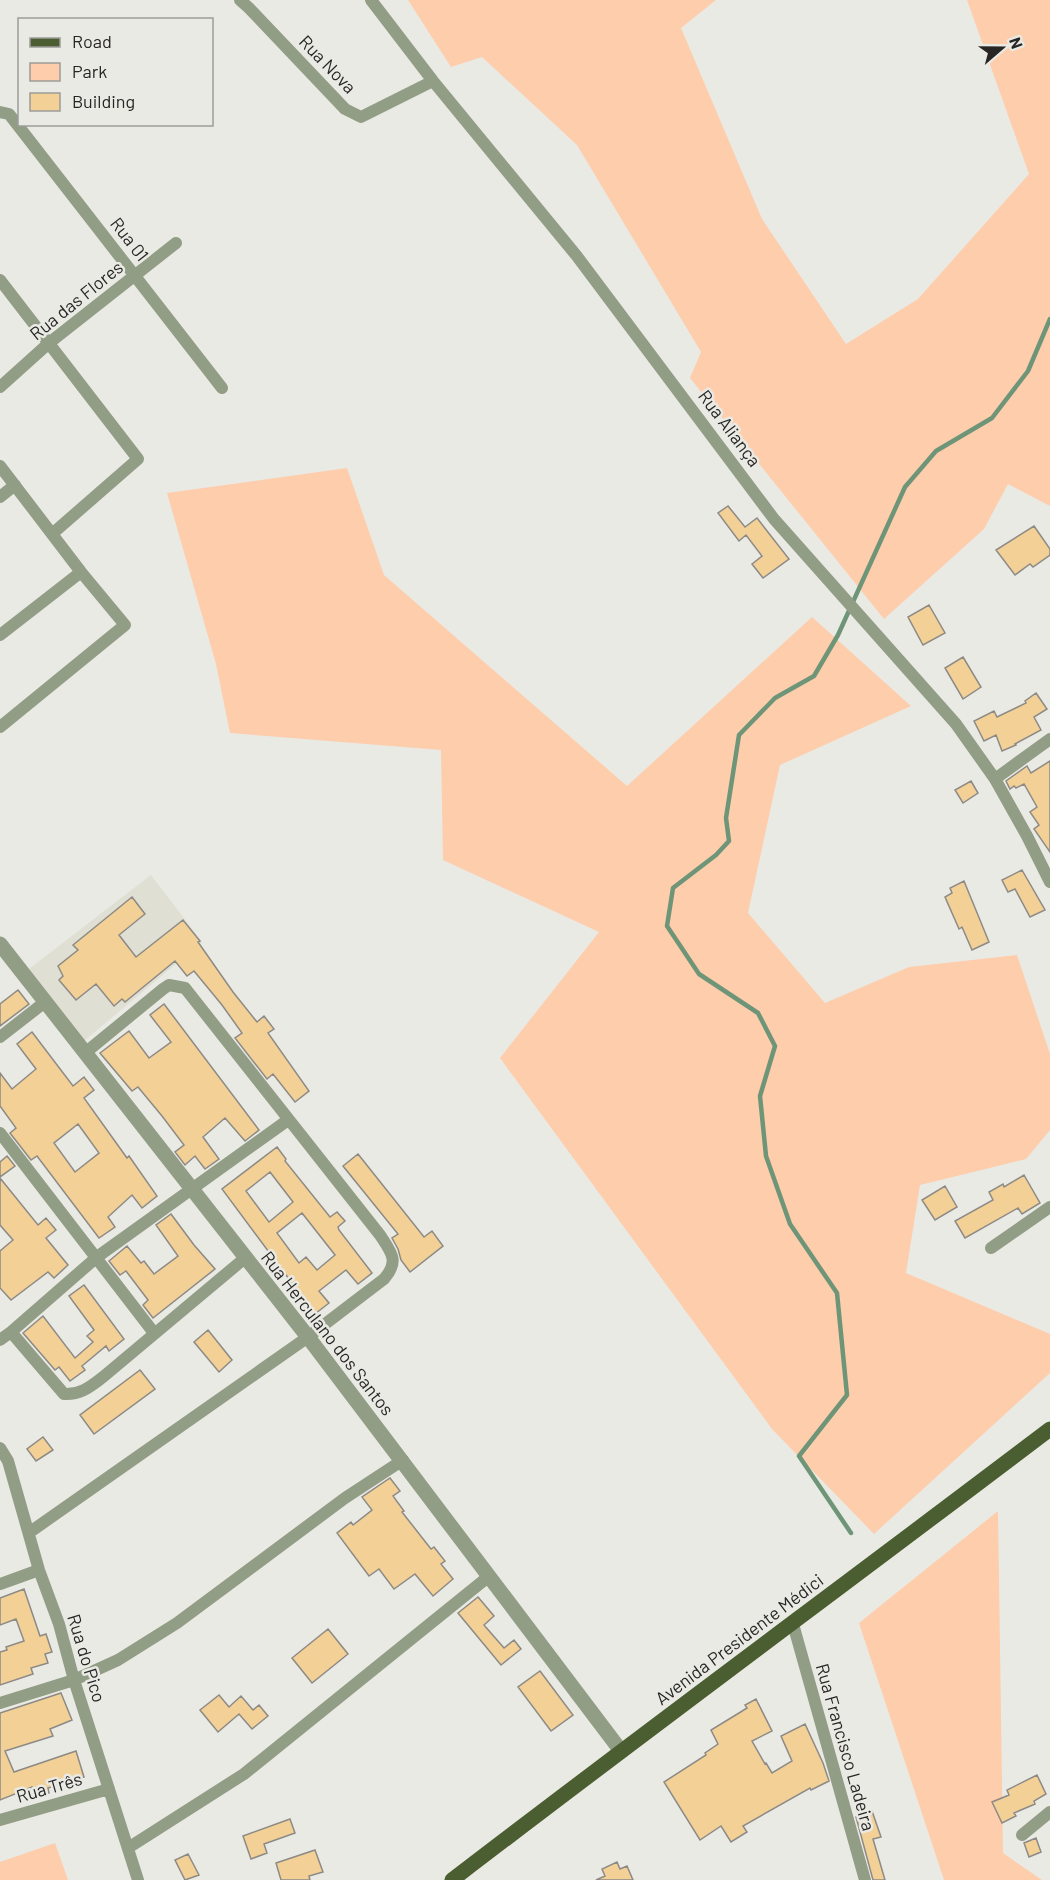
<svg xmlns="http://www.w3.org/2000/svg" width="1050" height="1880" font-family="Barlow,sans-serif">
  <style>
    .built { fill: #e0dfd3 }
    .green { fill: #fdcdac }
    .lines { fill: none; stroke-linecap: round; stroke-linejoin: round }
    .stream { stroke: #6f9578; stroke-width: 4.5 }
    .building { fill: #f2d096; stroke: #8d8a86; stroke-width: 1.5; fill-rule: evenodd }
    .minor { stroke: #929d85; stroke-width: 12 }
    .tertiary { stroke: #929d85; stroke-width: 15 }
    .primary { stroke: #4b5e31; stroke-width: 15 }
    .labels { text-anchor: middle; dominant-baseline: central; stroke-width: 5; stroke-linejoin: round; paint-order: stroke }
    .street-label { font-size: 18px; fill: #272625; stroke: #eaeae5 }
  </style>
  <rect width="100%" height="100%" fill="#eaeae5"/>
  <!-- built -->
  <path class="built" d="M151 875 202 942 84 1041 29 969Z"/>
  <!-- green -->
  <path class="green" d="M408 0H716L681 28 762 219 846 344 918 299 1029 174 967 0H1050V506L1008 484 984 529 884 619 690 378 701 352 577 145 482 57 451 67Z
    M347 468 384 575 627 786 812 617 911 706 780 765 748 913 825 1003 909 967 1017 955 1050 1054V1130L1026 1159 920 1185 906 1273 1050 1334V1373L874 1534 772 1429 500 1058 599 932 443 860 441 750 230 733 216 664 167 493Z
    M998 1511 1003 1853 1042 1880H944L859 1623Z
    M55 1843 68 1880H0V1862Z"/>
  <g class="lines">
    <!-- stream -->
    <path class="stream" d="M851 1533 799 1456 847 1395 837 1293 790 1224 766 1156 760 1096 775 1046 758 1013 699 974 667 926 673 888 716 855 729 841 726 818 739 735 775 698 814 676 838 635 905 487 936 451 992 418 1028 371 1050 319"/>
  </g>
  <!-- building -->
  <path class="building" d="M728 506 745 527 757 518 789 559 763 578 752 564 762 556 746 535 739 541 718 513Z
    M1034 526 1050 549V555L1033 567 1030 564 1015 575 996 550Z
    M929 605 945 633 923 645 908 617Z
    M963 657 981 687 963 699 945 668Z
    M1036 693 1047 709 1034 717 1041 730 1015 744 1016 745 1002 751 996 735 984 741 974 721 994 711 997 717 1026 703 1025 701Z
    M1050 761V852L1034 829 1039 825 1030 812 1037 807 1024 784 1016 788 1014 786 1010 789 1006 781 1027 766 1031 773Z
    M971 781 978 793 963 803 955 790Z
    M1022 870 1045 910 1030 917 1015 889 1008 892 1002 880Z
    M964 881 989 942 972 950 962 927 959 929 945 897 952 893 950 888Z
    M132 897 145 914 119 935 136 957 183 920 200 941 198 942 233 992 257 1022 264 1016 274 1029 268 1033 309 1091 295 1102 273 1074 267 1079 235 1038 242 1033 222 1005 194 971 187 976 175 961 125 1002 122 999 114 1006 96 984 76 1000 59 980 63 976 58 966 78 950 73 945Z
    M18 990 29 1004 0 1026V1004Z
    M164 1004 259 1130 245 1141 225 1118 203 1137 219 1159 205 1169 195 1156 185 1165 175 1152 184 1145 162 1116 138 1087 132 1091 100 1053 129 1031 149 1058 171 1042 150 1015Z
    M32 1032 73 1086 84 1077 94 1090 84 1098 127 1158 129 1156 157 1196 142 1208 132 1195 108 1217 115 1227 99 1238 37 1156 31 1160 10 1133 16 1128 0 1106V1073L12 1089 36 1069 17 1044ZM78 1124 99 1153 75 1172 54 1143Z
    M277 1147 286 1159 285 1161 330 1217 337 1212 345 1221 338 1227 339 1230 372 1273 358 1284 346 1270 319 1291 329 1303 315 1314 222 1189ZM270 1172 293 1202 269 1222 246 1191ZM302 1213 335 1255 317 1270 306 1257 299 1263 277 1233Z
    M358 1154 424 1237 432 1231 443 1246 410 1272 401 1260 398 1249 392 1238 398 1234 343 1166Z
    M7 1156 15 1166 0 1177V1162Z
    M1024 1175 1040 1203 1022 1214 1018 1208 965 1238 955 1221 993 1200 989 1192 1003 1184 1004 1187Z
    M0 1178 38 1225 46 1218 56 1230 46 1238 68 1265 54 1278 48 1272 11 1300 0 1288V1251L13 1240 0 1225Z
    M945 1186 957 1207 935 1220 922 1200Z
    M171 1214 194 1245 215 1269 153 1318 143 1305 148 1300 126 1271 120 1275 109 1261 127 1246 141 1263 144 1261 154 1274 178 1256 156 1225Z
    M84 1285 124 1339 109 1351 106 1346 82 1366 85 1370 70 1381 59 1367 55 1370 23 1333 43 1316 75 1358 93 1342 87 1336 94 1330 69 1296Z
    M208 1330 232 1360 219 1372 194 1342Z
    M140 1370 155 1389 94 1434 80 1415Z
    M43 1437 53 1450 36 1461 27 1449Z
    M390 1478 400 1491 393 1496 404 1511 402 1512 431 1549 434 1547 445 1561 441 1564 453 1579 433 1596 415 1574 394 1589 379 1569 369 1576 337 1533 351 1522 353 1525 372 1510 362 1497Z
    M24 1589 40 1636 46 1634 52 1652 45 1654 48 1663 31 1668 33 1674 0 1685V1652L7 1650 6 1647 24 1641 16 1619 0 1625V1598Z
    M478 1597 494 1616 484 1625 504 1648 514 1640 521 1649 501 1665 458 1613Z
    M328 1629 348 1654 312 1683 292 1658Z
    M540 1671 573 1715 551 1731 518 1687Z
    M61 1693 72 1720 50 1729 53 1736 5 1751 14 1772 76 1751 84 1777 48 1788 49 1793 35 1798 32 1787 0 1800V1713Z
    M219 1695 229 1707 241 1696 253 1710 259 1705 268 1716 252 1729 239 1714 218 1732 200 1710Z
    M756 1699 772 1731 752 1741 765 1764 766 1763 772 1773 792 1761 781 1736 805 1724 823 1763 829 1781 811 1790 810 1788 743 1826 747 1832 731 1842 721 1826 700 1840 664 1782 706 1755 705 1753 718 1744 711 1730 739 1713 747 1708 745 1705Z
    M1037 1775 1046 1794 1034 1801 1035 1804 1014 1813 1016 1816 1002 1823 992 1802 1009 1795 1007 1790Z
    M872 1811 881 1837 873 1839 885 1880H873L856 1817Z
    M290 1819 295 1833 264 1844 267 1853 251 1859 243 1836Z
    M1036 1838 1041 1852 1029 1857 1024 1843Z
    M315 1850 323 1872 309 1876 310 1880H281L276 1863Z
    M188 1854 199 1875 185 1880 175 1860Z
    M617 1862 620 1869 627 1866 633 1880H596L605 1876 602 1869Z"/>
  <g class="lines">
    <!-- minor -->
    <path class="minor" d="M240 0 249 8 345 109 361 117 433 81
      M371 0 433 81 576 255 774 519 956 724 995 779 1027 836 1050 882
      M0 112 9 114 222 388
      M0 280 138 459 52 534
      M0 387 49 343 176 243
      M0 466 81 572 125 625 0 727
      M0 497 15 485
      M0 635 81 572
      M995 779 1050 739
      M0 1037 45 1002
      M0 1133 154 1333
      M991 1248 1050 1207
      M11 1332 97 1257 288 1120
      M0 1340 11 1332 64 1394C81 1395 91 1386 103 1377L245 1258
      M0 1448 8 1461 39 1570 59 1624 74 1680 138 1880
      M30 1532 308 1337 384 1279C400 1261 391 1252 380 1235L185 988 169 985 163 989 85 1053
      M0 1584 39 1570
      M793 1624 865 1880
      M0 1703 74 1680 118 1660 177 1623 345 1498 403 1460
      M0 1820 109 1789
      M1022 1835 1050 1812
      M128 1848 244 1774 488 1577"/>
    <!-- tertiary -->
    <path class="tertiary" d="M0 944 308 1337 621 1751"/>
    <!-- primary -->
    <path class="primary" d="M452 1880C650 1728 851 1580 1050 1429"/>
  </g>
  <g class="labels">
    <!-- street labels -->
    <g class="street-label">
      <text transform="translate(328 64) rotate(46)">Rua Nova</text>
      <text transform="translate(130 239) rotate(52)">Rua 01</text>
      <text transform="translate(76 300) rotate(-39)">Rua das Flores</text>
      <text transform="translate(730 428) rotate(53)">Rua Aliança</text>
      <text transform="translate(328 1333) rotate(52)">Rua Herculano dos Santos</text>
      <text transform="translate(739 1639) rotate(-37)">Avenida Presidente Médici</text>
      <text transform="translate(87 1658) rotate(73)">Rua do Pico</text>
      <text transform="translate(846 1747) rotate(74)">Rua Francisco Ladeira</text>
      <text transform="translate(49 1787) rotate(-16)">Rua Três</text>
    </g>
  </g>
  <!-- legend -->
  <rect x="18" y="18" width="195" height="108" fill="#eaeae5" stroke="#9c9c98" stroke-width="1.5"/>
  <rect x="30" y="38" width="30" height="9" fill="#4b5e31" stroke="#9c9c98" stroke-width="1.5"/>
  <text x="72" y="48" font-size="18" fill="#272625">Road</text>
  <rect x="30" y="63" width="30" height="18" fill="#fdcdac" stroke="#9c9c98" stroke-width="1.5"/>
  <text x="72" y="78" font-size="18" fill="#272625">Park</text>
  <rect x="30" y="93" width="30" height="18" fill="#f2d096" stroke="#9c9c98" stroke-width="1.5"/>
  <text x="72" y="108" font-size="18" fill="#272625">Building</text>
  <!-- north arrow -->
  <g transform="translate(1002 48) rotate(70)" stroke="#eaeae5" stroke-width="4.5" paint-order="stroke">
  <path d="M0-4.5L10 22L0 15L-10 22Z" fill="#272625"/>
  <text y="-9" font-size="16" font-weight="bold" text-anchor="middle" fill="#272625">N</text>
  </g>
</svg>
